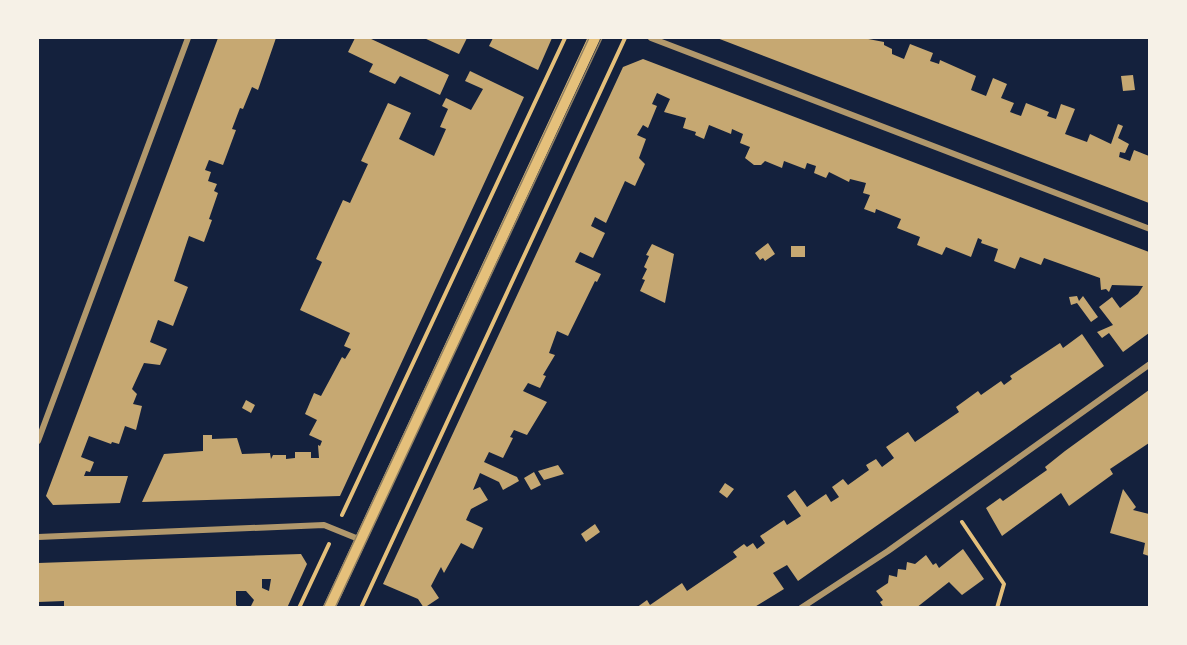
<svg xmlns="http://www.w3.org/2000/svg" width="1187" height="645" font-family="'Asap Condensed',sans-serif">
  <style>
    .building { fill: #c6a872; fill-rule: evenodd }
    .lines { fill: none; stroke-linecap: round; stroke-linejoin: round }
    .path { stroke: #e5c07b; stroke-width: 4 }
    .minor { stroke: #b1986c; stroke-width: 6 }
    .secondary { stroke: #e5c07b; stroke-width: 12 }
    .tram { stroke: #918062; stroke-width: 1.5 }
  </style>
  <rect width="100%" height="100%" fill="#14213d"/>
  <!-- building -->
  <path class="building" d="M218 38H276L258 90 252 87 243 109 240 108 232 129 236 130 223 165 209 160 205 170 211 172 208 181 217 184 214 191 218 193 209 219 212 220 204 242 189 236 174 281 188 287 173 326 158 320 150 342 167 349 160 365 144 363 132 389 137 394 133 404 142 406 136 430 125 426 119 444 112 442 111 444 89 436 81 457 94 462 90 472 86 471 84 476H128L120 503 53 505 46 496Z
    M355 38H369L449 75 440 95 400 76 395 84 369 72 373 64 348 52Z
    M424 38H467L459 54Z
    M493 38H552L538 70 489 46Z
    M717 38H863L884 42V45L892 49V54L904 59 910 44 933 53 930 61 939 64 940 60 976 76 971 90 986 96 993 78 1007 84 1001 98 1014 103 1010 112 1021 116 1026 103 1049 112 1047 116 1056 119 1061 104 1075 109 1065 134 1087 142 1090 134 1111 144 1118 124 1123 126 1118 138 1129 144 1125 153 1120 152 1119 157 1130 161 1134 150 1149 156V203Z
    M643 59 1149 252V333L1123 352 1109 333 1102 338 1097 332 1113 325 1099 307 1112 297 1120 308 1138 294 1143 286 1112 285 1109 292 1106 289 1101 290 1100 278 1044 258 1041 265 1020 257 1015 269 994 261 998 249 981 243 982 240 978 238 971 257 946 247 942 255 917 245 920 237 897 228 901 219 876 209 875 213 864 209 870 195 863 193 866 183 850 179 849 182 829 172 826 178 814 173 816 166 807 163 805 169 784 161 782 168 765 161 761 165H754L745 158 750 147 740 143 743 134 732 129 731 134 709 125 704 139 695 135 696 132 683 128 686 118 664 112 670 99 657 93 652 104 657 106 648 128 643 125 637 135 646 139 639 158 645 164 635 186 625 181 606 223 595 217 591 226 605 233 593 258 580 252 575 262 601 274 597 282 595 281 568 336 557 331 549 353 555 355 543 375 546 376 540 388 528 383 523 391 547 402 527 435 514 430 510 437 513 438 503 458 489 452 484 462 517 477 519 481 503 490 499 482 480 473 473 490 480 487 488 500 471 509 466 520 483 528 473 549 461 543 444 573 441 567 431 586 439 598 424 608 418 599 383 584 623 67Z
    M470 71 524 97 340 496 142 502 164 454 203 451V435H212V439L237 438 242 454 270 453 271 459 273 455H286V459L295 458V452H311V458H319L318 445 320 446 322 441 309 435 317 420 305 414 314 393 321 396 342 357 345 359 351 349 344 346 350 333 300 310 322 262 316 259 343 200 350 203 368 164 361 161 388 103 411 113 399 139 434 156 446 129 440 127 448 109 442 106 446 98 471 110 483 89 465 81Z
    M1133 75 1135 90 1123 91 1121 76Z
    M768 243 775 254 765 261 763 258 760 260 755 253Z
    M652 244 674 254 665 303 640 291 645 280 642 279 647 269 644 267 649 256 646 255Z
    M791 246H805V257H791Z
    M1077 296 1079 301 1083 296 1098 317 1091 322 1077 303 1071 305 1069 297Z
    M1082 334 1104 366 798 581 787 565 773 573 784 589 753 608H636L647 600 650 605 682 583 687 591 737 557 733 552 744 544 747 547 753 543 757 549 765 543 760 536 784 520 787 525 801 516 787 496 795 490 807 507 826 494 831 502 839 497 832 487 843 479 848 485 869 470 866 465 876 459 882 467 894 458 886 447 908 432 915 442 959 412 956 407 978 391 981 395 1001 381 1004 385 1012 379 1010 376 1060 343 1063 348Z
    M1149 390V443L1110 469 1113 474 1069 506 1061 493 1002 536 986 508 1000 498 1003 501 1047 470 1045 467 1065 451Z
    M246 400 255 405 251 413 242 408Z
    M558 465 564 474 544 480 538 471Z
    M534 472 541 485 531 490 524 478Z
    M725 483 734 489 727 498 719 492Z
    M1123 489 1136 507 1133 510 1149 514V556L1143 554 1145 543 1110 533Z
    M595 524 600 532 586 542 581 534Z
    M963 549 984 579 962 595 949 582 916 608H884L880 602 883 600 876 591 888 583 889 575 897 577 898 569 906 570 907 562 915 564 926 555 933 565 936 563 939 568Z
    M301 554 307 564 287 608H250L254 600 246 591H236V605L240 608H64V601L38 602V563ZM262 579H271L269 591 262 588Z"/>
  <g class="lines">
    <!-- path -->
    <path class="path" d="M342 515 565 38
      M962 522 1004 584 997 608
      M299 608 329 544
      M361 608 625 38"/>
    <!-- minor -->
    <path class="minor" d="M651 38 1150 229
      M38 441 188 38
      M38 537 324 525 361 540
      M801 608 888 551 1150 364"/>
    <!-- secondary -->
    <path class="secondary" d="M329 608 594 38"/>
    <!-- tram -->
    <path class="tram" d="M323 608 589 38
      M335 608 602 38"/>
  </g>
  <!-- border -->
  <rect width="1187" height="645" fill="none" stroke="#f6f1e7" stroke-width="78"/>
</svg>
